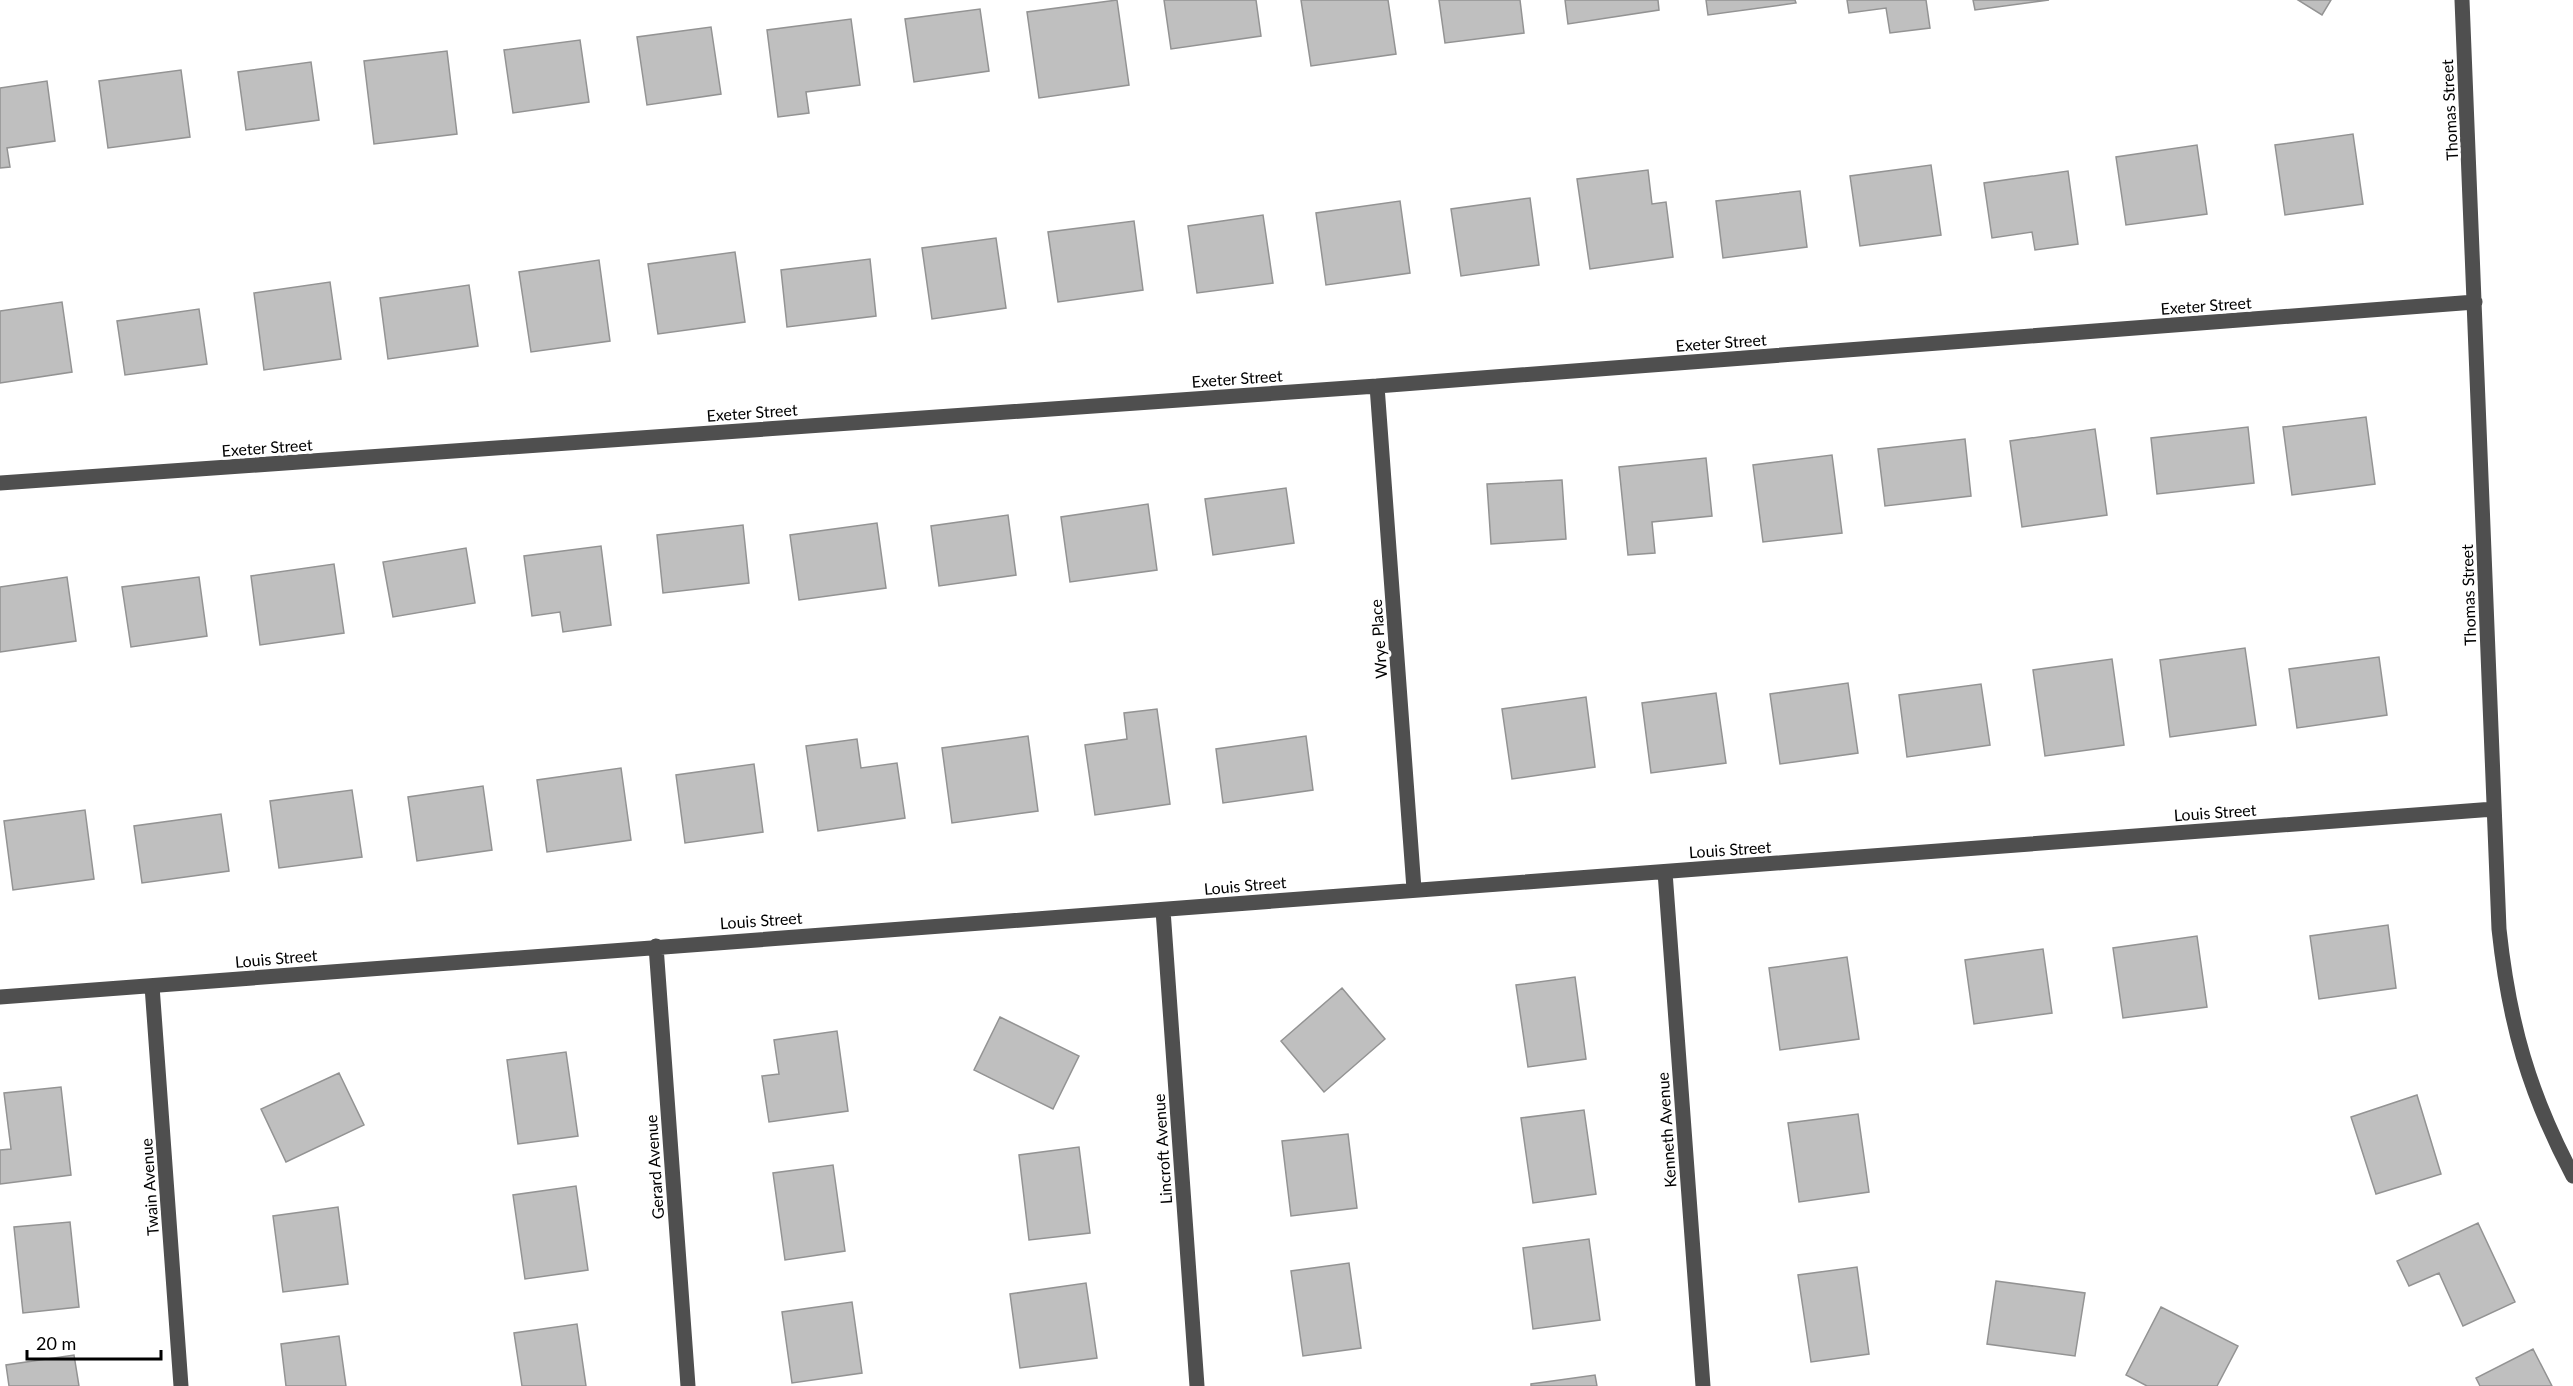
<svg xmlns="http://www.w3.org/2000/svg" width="2573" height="1386" font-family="Lato,sans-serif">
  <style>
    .building { fill: #bfbfbf; stroke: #939393; stroke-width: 1.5 }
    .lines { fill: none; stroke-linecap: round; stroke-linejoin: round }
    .minor { stroke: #4f4f4f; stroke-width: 15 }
    .labels { text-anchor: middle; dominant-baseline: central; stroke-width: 6; stroke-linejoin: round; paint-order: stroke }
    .street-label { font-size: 16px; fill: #000; stroke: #fff }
  </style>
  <rect width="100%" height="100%" fill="#fff"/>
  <!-- building -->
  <path class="building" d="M1117 0 1129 85 1039 98 1027 12Z
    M1164 0H1256L1261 36 1171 49Z
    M1301 0H1388L1396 54 1311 66Z
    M1439 0H1520L1524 33 1445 43Z
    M1565 0H1658L1659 10 1568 24Z
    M1706 0H1795L1796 3 1708 15Z
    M1847 0H1926L1930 28 1890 33 1886 8 1849 13Z
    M1973 0H2049L1975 10Z
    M2298 0H2331L2322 15Z
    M980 9 989 71 914 82 905 19Z
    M851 19 860 85 806 92 809 113 778 117 767 30Z
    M711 27 721 94 647 105 637 37Z
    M580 40 589 102 513 113 504 50Z
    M447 51 457 134 374 144 364 61Z
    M311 62 319 120 246 130 238 72Z
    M181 70 190 137 108 148 99 81Z
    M47 81 55 141 7 148 10 167 0 168V88Z
    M2353 134 2363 204 2285 215 2275 145Z
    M2197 145 2207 214 2126 225 2116 157Z
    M1931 165 1941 235 1860 246 1850 176Z
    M1648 170 1652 204 1666 202 1673 257 1590 269 1577 179Z
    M2068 171 2078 244 2035 250 2032 232 1992 238 1984 183Z
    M1800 191 1807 247 1723 258 1716 201Z
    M1530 198 1539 265 1461 276 1451 209Z
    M1400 201 1410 273 1326 285 1316 213Z
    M1263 215 1273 283 1197 293 1188 226Z
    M1134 221 1143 290 1058 302 1048 232Z
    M996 238 1006 308 932 319 922 248Z
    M735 252 745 322 658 334 648 264Z
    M870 259 876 316 787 327 781 270Z
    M599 260 610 341 531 352 519 272Z
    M330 282 341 359 264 370 254 293Z
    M469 285 478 346 388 359 380 298Z
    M62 302 72 372 0 383V311Z
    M199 309 207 364 125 375 117 321Z
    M2366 417 2375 484 2292 495 2283 427Z
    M2248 427 2254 483 2157 494 2151 438Z
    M2095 429 2107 515 2022 527 2010 441Z
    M1965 439 1971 496 1885 506 1878 449Z
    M1832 455 1842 533 1763 542 1753 465Z
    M1706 458 1712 516 1652 522 1655 553 1628 555 1619 467Z
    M1562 480 1566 539 1491 544 1487 484Z
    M1286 488 1294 543 1213 555 1205 499Z
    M1148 504 1157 570 1070 582 1061 517Z
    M1008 515 1016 575 939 586 931 526Z
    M877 523 886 588 799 600 790 535Z
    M743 525 749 583 663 593 657 535Z
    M601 546 611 625 563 632 560 612 532 616 524 556Z
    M466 548 475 603 393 617 383 562Z
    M334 564 344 633 260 645 251 576Z
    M67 577 76 641 0 652V587Z
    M199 577 207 636 131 647 122 587Z
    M2245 648 2256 725 2170 737 2160 660Z
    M2379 657 2387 715 2297 728 2289 669Z
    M2112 659 2124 745 2045 756 2033 670Z
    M1848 683 1858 753 1780 764 1770 694Z
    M1981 684 1990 745 1907 757 1899 695Z
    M1716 693 1726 763 1651 773 1642 703Z
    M1586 697 1595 767 1512 779 1502 709Z
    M1157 709 1170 804 1095 815 1085 745 1127 739 1124 713Z
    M1028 736 1038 811 952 823 942 748Z
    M1306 736 1313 790 1223 803 1216 749Z
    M857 739 861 768 897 763 905 818 818 831 806 746Z
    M754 764 763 832 685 843 676 775Z
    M621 768 631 840 547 852 537 780Z
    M483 786 492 850 417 861 408 797Z
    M352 790 362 857 279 868 270 801Z
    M85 810 94 879 13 890 4 821Z
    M221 814 229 871 142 883 134 826Z
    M2388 925 2396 988 2319 999 2310 936Z
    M2197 936 2207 1007 2123 1018 2113 948Z
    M2043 949 2052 1013 1974 1024 1965 960Z
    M1847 957 1859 1039 1780 1050 1769 968Z
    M1575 977 1586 1059 1528 1067 1516 985Z
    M1342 988 1385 1039 1324 1092 1281 1041Z
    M1000 1017 1079 1056 1053 1109 974 1070Z
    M837 1031 848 1111 769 1122 762 1076 779 1074 774 1040Z
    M566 1052 578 1136 518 1144 507 1060Z
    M339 1073 364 1125 286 1162 261 1109Z
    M61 1087 71 1175 0 1184V1150L11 1149 4 1093Z
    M2417 1095 2441 1174 2376 1194 2351 1117Z
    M1584 1110 1596 1194 1533 1203 1521 1118Z
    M1858 1114 1869 1192 1799 1202 1788 1123Z
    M1348 1134 1357 1208 1291 1216 1282 1141Z
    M1079 1147 1090 1233 1029 1240 1019 1155Z
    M833 1165 845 1251 785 1260 773 1173Z
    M576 1186 588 1270 525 1279 513 1195Z
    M338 1207 348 1284 283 1292 273 1216Z
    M70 1222 79 1307 23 1313 14 1227Z
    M2478 1223 2515 1302 2463 1326 2439 1273 2409 1286 2397 1261Z
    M1589 1239 1600 1320 1533 1329 1523 1248Z
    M1349 1263 1361 1348 1303 1356 1291 1271Z
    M1857 1267 1869 1354 1811 1362 1798 1275Z
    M1996 1281 2085 1293 2075 1356 1987 1344Z
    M1086 1283 1097 1358 1020 1368 1010 1294Z
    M852 1302 862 1373 792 1383 782 1312Z
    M2161 1307 2238 1346 2217 1386H2147L2126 1375Z
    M577 1324 586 1386H522L514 1333Z
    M339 1336 346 1386H286L281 1344Z
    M2533 1349 2552 1386H2480L2476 1378Z
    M74 1355 79 1386H9L6 1365Z
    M1595 1375 1597 1386H1531V1384Z"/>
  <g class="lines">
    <!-- minor -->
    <path class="minor" d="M2462 0 2499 929C2509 1023 2529 1093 2573 1176
      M1377 386 1414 889
      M0 483 1377 386 2475 302
      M1665 872 1703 1386
      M1163 910 1197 1386
      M656 946 688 1386
      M152 986 181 1386
      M0 997 2494 809"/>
  </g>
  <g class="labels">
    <!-- street labels -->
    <g class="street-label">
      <text transform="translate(2449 110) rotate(-93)">Thomas Street</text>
      <text transform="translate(2206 305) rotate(-4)">Exeter Street</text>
      <text transform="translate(1721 342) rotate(-4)">Exeter Street</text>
      <text transform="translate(1237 378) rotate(-4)">Exeter Street</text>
      <text transform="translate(752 412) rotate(-4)">Exeter Street</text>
      <text transform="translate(267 447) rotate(-4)">Exeter Street</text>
      <text transform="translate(2468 595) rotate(-92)">Thomas Street</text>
      <text transform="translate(1378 639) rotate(-94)">Wrye Place</text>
      <text transform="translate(2215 812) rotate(-4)">Louis Street</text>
      <text transform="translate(1730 849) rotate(-4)">Louis Street</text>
      <text transform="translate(1245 885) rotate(-5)">Louis Street</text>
      <text transform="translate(761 920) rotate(-4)">Louis Street</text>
      <text transform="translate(276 958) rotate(-5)">Louis Street</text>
      <text transform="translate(1666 1130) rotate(-94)">Kenneth Avenue</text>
      <text transform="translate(1162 1149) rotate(-94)">Lincroft Avenue</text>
      <text transform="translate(654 1167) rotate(-94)">Gerard Avenue</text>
      <text transform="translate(149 1187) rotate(-94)">Twain Avenue</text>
    </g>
  </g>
  <!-- scale -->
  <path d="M27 1350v9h134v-9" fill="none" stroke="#000000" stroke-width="3"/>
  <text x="36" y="1350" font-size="18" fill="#000000" stroke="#ffffff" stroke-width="4.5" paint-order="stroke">20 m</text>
</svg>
